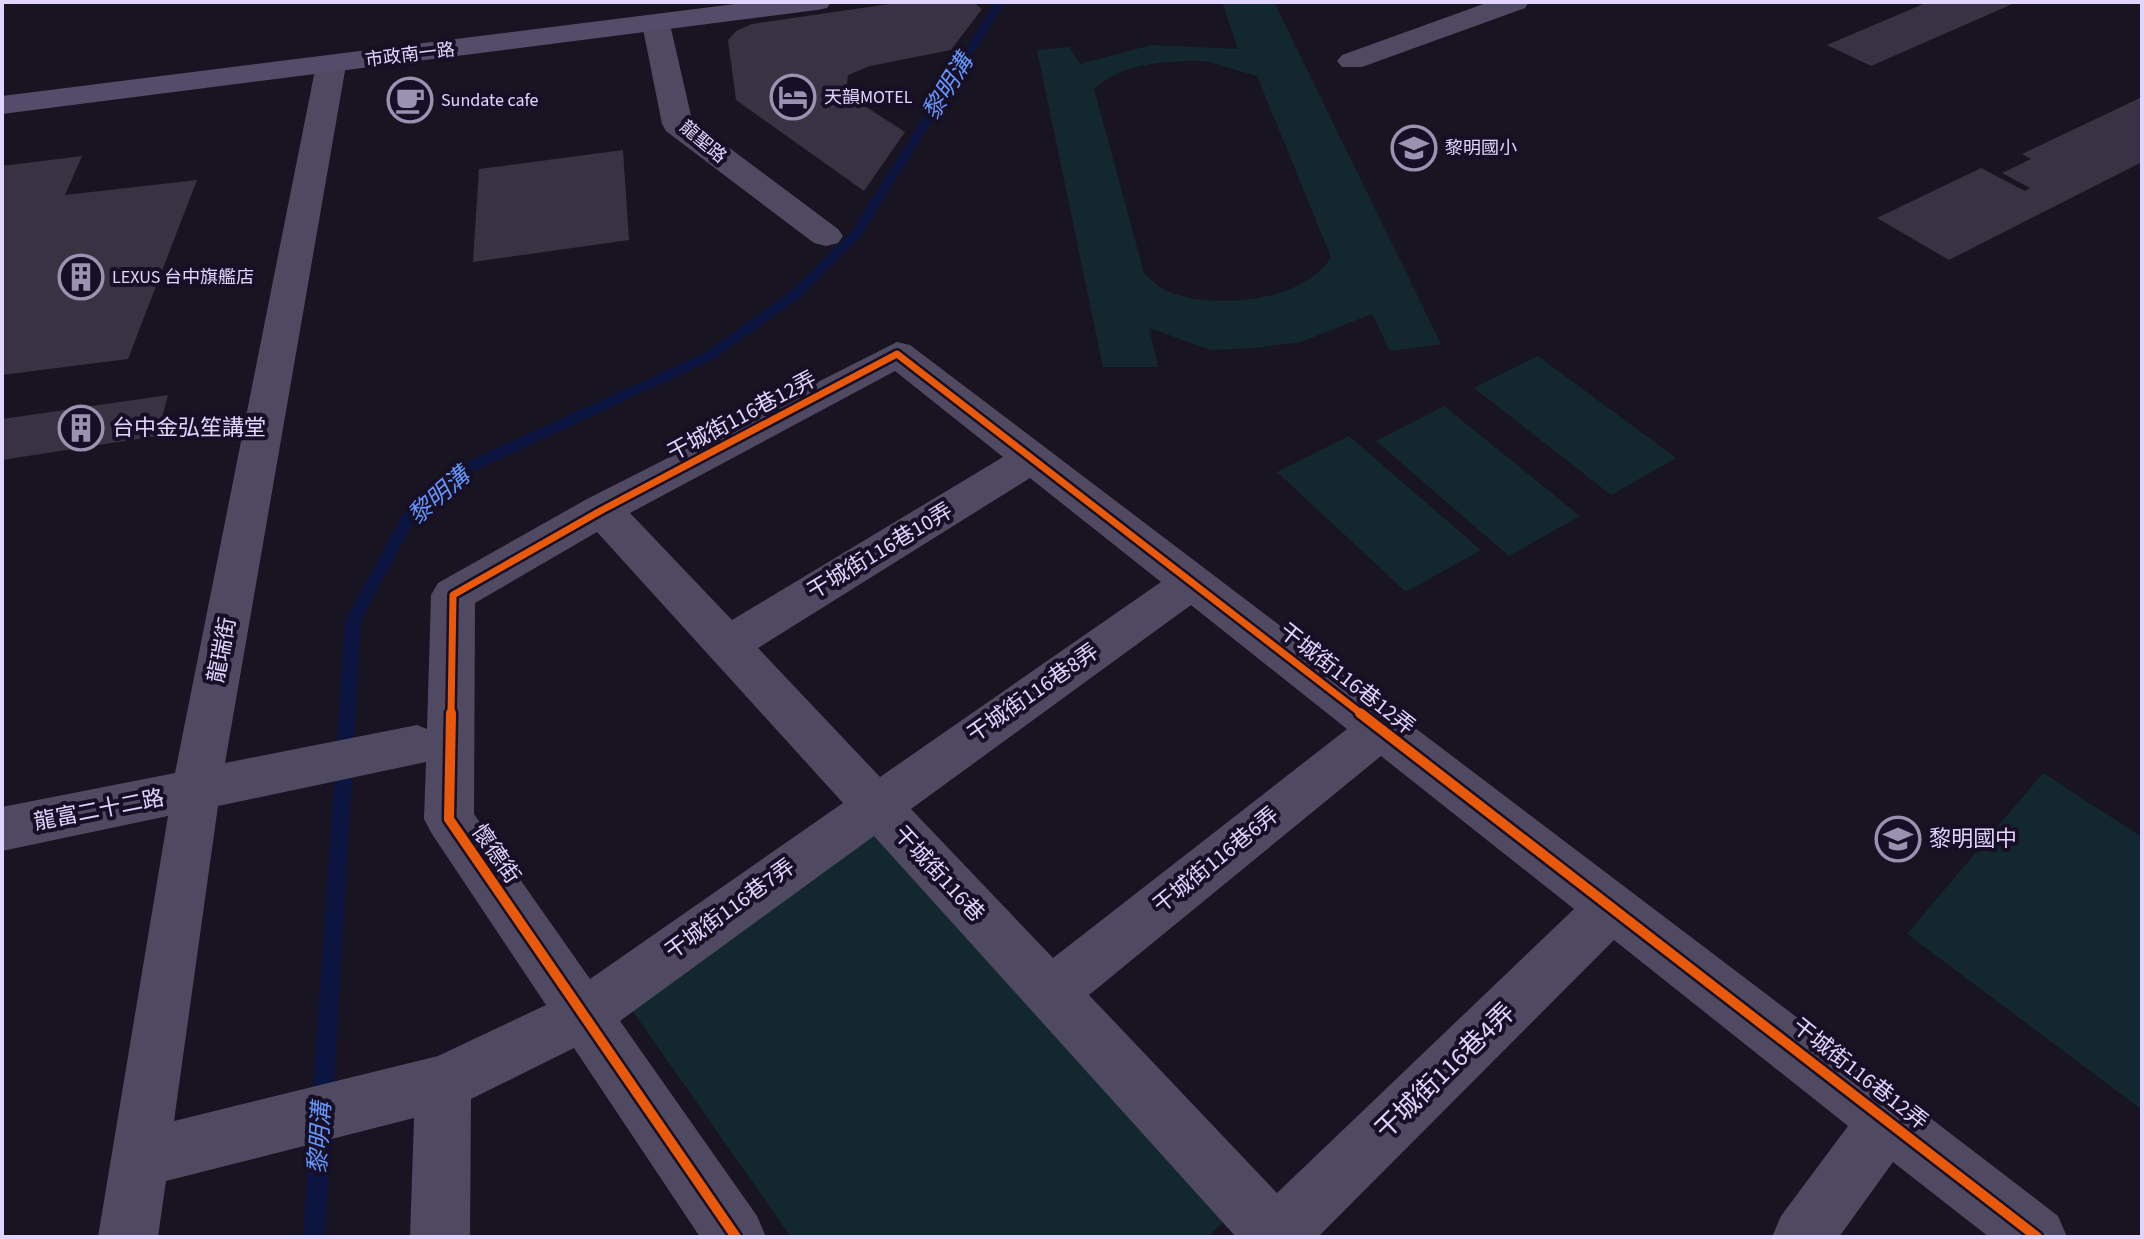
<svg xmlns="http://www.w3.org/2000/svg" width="2144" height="1239" font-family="'Source Sans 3','Noto Sans TC',sans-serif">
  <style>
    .green { fill: #13282e; fill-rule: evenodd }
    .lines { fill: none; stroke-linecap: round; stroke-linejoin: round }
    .stream { fill: #0c1440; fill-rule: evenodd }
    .building { fill: #383243 }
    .street { fill: #4f4a61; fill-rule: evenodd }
    .secondary { fill: #544c68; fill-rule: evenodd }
    .cycleway-far1-casing { stroke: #170f26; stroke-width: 12 }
    .cycleway-casing { stroke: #170f26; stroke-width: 15 }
    .cycleway-far1 { stroke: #e8590c; stroke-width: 7 }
    .cycleway { stroke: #e8590c; stroke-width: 10 }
    .labels { text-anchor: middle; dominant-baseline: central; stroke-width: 8; stroke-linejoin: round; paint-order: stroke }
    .far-street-label { font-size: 18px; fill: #e1d4ff; stroke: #170f26 }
    .far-poi-label { font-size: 18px; fill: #e1d4ff; stroke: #170f26; text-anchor: start }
    .street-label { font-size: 22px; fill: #e1d4ff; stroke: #170f26 }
    .poi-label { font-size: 22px; fill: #e1d4ff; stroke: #170f26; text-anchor: start }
    .water-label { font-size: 24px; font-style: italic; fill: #6397fd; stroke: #170f26 }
    .near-street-label { font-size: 26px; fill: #e1d4ff; stroke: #170f26 }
  </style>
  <rect width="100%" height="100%" fill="#181421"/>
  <!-- green -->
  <path class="green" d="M1222 2H1274L1441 344 1390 351 1372 314 1301 342 1254 348 1211 350 1149 328 1158 367H1103L1037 50 1069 47 1080 64 1151 45 1238 49ZM1205 61 1257 76 1331 257C1304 302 1215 310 1169 292 1160 289 1152 280 1144 273L1094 89C1122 62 1168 61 1205 61Z
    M1538 356 1676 458 1611 495 1474 388Z
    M1444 406 1580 516 1509 556 1376 441Z
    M1349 436 1481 550 1406 592 1277 472Z
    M2043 773 2142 837V1110L1907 934Z
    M870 824 1224 1221 1208 1237H791L627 1003Z"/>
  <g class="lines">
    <!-- stream -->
    <path class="stream" d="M995 2H1005L861 236 801 297 714 359 470 473 415 519 361 621 325 1237H303L345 621 402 515 460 465 704 353 791 291 852 231Z"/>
  </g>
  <!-- building -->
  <path class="building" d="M903 2H973L982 9 951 50 870 66 848 75 846 94 905 132 864 191 736 100 728 40 736 31 752 24Z
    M1928 2H2017L1871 66 1827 45Z
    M2142 97V162L1949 260 1877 218 1981 168 2025 191 2030 188 2002 173 2031 159 2022 154Z
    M623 150 629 240 473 262 479 169Z
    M82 156 65 195 197 180 128 359 2 375V166Z
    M168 395 157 436 2 460V419Z"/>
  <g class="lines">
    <!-- street -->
    <path class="street" d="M1489 2H1529L1525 8 1362 67H1342L1337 61 1342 55Z
      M656 16 666 18 670 24 692 120 838 229 843 236 838 243 826 246 814 243 666 131 662 124 642 24 646 18Z
      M331 56 341 59 346 65 225 763 417 725 427 729 431 595 438 583 587 499 897 342 910 345 1898 1094 1909 1099 1912 1104 2058 1216 2067 1237H1989L1893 1162 1839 1237H1772L1781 1216 1848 1126 1614 940 1318 1237H1236L874 836 620 1021 757 1216 766 1237H700L574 1048 471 1099 470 1237H410L414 1118 166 1181 158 1237H98L168 816 2 851V807L175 773 316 65 321 59ZM895 371 1003 457 732 620 630 513ZM1030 478 1161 582 880 777 758 648ZM597 532 843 803 590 979 474 814 475 603ZM1191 605 1347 729 1053 958 911 809ZM1381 756 1574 909 1277 1193 1089 995ZM426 762 424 819 432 834 546 1005 438 1056 174 1121 218 806Z"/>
    <!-- secondary -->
    <path class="secondary" d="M751 2H831L827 8 817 10 2 114V96Z"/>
    <!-- cycleway-far1 casing -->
    <g class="cycleway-far1-casing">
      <path id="cycleway-far1" d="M451 715 453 595 602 510 897 354 1363 715"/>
    </g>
    <!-- cycleway casing -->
    <g class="cycleway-casing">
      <path id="cycleway" d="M451 713 449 819 736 1237
        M1360 713 2037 1237"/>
    </g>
    <!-- cycleway-far1 -->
    <use href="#cycleway-far1" class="cycleway-far1"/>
    <!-- cycleway -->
    <use href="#cycleway" class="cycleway"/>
  </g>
  <!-- icons -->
  <defs>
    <g id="hotel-ring" transform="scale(2.3)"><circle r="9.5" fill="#170f26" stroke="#9b91b1" stroke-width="1.5"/><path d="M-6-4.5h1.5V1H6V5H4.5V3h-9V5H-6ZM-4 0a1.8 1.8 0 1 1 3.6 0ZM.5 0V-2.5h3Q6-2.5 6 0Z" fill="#9b91b1"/></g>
    <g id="cafe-ring" transform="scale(2.3)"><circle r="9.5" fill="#170f26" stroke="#9b91b1" stroke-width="1.5"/><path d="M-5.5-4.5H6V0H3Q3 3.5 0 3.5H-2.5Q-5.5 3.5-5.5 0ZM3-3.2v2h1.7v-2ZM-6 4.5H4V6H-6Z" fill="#9b91b1"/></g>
    <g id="school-ring" transform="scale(2.3)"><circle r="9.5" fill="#170f26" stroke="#9b91b1" stroke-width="1.5"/><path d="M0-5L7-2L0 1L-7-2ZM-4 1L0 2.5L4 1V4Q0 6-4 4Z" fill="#9b91b1"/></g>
    <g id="building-ring" transform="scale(2.3)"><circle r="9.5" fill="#170f26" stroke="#9b91b1" stroke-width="1.5"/><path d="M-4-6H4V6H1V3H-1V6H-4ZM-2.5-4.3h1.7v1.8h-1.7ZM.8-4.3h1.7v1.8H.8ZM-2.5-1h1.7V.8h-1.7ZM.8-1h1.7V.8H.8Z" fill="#9b91b1"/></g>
  </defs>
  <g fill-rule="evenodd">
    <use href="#hotel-ring" x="793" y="97"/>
    <use href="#cafe-ring" x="410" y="100"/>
    <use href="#school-ring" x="1414" y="148"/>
    <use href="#building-ring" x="81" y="277"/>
    <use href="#building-ring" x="81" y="428"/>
    <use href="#school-ring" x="1898" y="839"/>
  </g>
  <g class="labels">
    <!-- far-street labels -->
    <g class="far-street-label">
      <text transform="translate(410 55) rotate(-7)">市政南一路</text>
      <text transform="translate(703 142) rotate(40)">龍聖路</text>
    </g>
    <!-- far-poi labels -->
    <g class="far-poi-label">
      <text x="824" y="97">天韻MOTEL</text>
      <text x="441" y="100">Sundate cafe</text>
      <text x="1445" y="148">黎明國小</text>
      <text x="112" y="277">LEXUS 台中旗艦店</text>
    </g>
    <!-- street labels -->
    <g class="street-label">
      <text transform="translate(742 416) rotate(-28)">干城街116巷12弄</text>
      <text transform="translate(880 551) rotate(-31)">干城街116巷10弄</text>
      <text transform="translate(222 650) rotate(-79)">龍瑞街</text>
      <text transform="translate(1347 679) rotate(38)">干城街116巷12弄</text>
      <text transform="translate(1033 693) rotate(-35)">干城街116巷8弄</text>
      <text transform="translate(99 810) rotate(-11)">龍富二十二路</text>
      <text transform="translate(496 854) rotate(55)">懷德街</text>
      <text transform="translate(1216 860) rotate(-39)">干城街116巷6弄</text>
      <text transform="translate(939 874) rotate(47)">干城街116巷</text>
      <text transform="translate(730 909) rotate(-36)">干城街116巷7弄</text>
      <text transform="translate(1860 1074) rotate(38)">干城街116巷12弄</text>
    </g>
    <!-- poi labels -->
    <g class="poi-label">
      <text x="112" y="428">台中金弘笙講堂</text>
      <text x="1929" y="839">黎明國中</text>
    </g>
    <!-- water labels -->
    <g class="water-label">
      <text transform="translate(948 87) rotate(-58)">黎明溝</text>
      <text transform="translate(439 496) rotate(-41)">黎明溝</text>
      <text transform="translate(320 1138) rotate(-86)">黎明溝</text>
    </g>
    <!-- near-street labels -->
    <g class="near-street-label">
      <text transform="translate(1445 1071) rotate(-44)">干城街116巷4弄</text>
    </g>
  </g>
  <!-- border -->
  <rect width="2144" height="1239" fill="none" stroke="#e1d4ff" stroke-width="8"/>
</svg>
